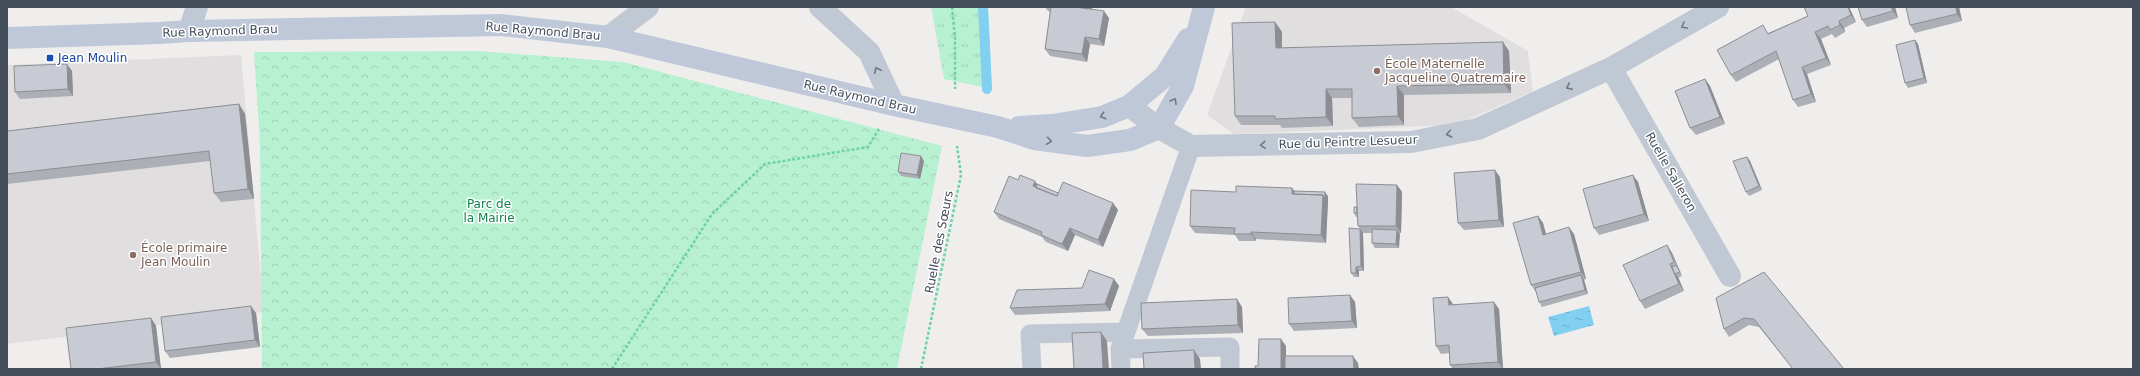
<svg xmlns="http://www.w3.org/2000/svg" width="2140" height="376" font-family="'DejaVu Sans',sans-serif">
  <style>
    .education { fill: #e1dedf }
    .grass { fill: url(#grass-tufts) }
    .park { fill: url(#park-crowns) }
    .water { fill: url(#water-ripples) }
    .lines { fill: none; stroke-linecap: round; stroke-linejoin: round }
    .stream { stroke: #82d0f1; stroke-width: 10 }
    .path { stroke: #6ed1a8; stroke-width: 2.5; stroke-dasharray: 3 2; stroke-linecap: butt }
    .lane { stroke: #bfc8d3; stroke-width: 19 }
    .street { stroke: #bfc8d3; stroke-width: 22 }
    .secondary { stroke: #bec8d8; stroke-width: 22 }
    .wall { fill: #acafb5 }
    .shaded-wall { fill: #8c8e94 }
    .building { fill: #c8cbd3; stroke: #8c8e94 }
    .oneway { stroke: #6f7985 }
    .oneway2 { stroke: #6f7987 }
    .transit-dot { fill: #1a4fb4; stroke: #fff; stroke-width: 1.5 }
    .education-dot { fill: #8d6e63; stroke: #fff; stroke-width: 1.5 }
    .labels { text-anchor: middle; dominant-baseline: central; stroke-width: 3; stroke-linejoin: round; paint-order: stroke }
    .street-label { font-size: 12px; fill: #444e5b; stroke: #fff }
    .transit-label { font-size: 12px; fill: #164399; stroke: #fff; text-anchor: start }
    .education-label { font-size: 12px; fill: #785e54; stroke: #fff; text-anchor: start }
    .park-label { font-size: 12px; fill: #118052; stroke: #fff }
  </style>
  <defs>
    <pattern id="grass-tufts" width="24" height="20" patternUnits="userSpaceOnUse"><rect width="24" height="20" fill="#b7f1d2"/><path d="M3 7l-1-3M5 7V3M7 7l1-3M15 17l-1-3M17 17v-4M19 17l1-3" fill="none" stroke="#9fd0b7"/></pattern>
    <pattern id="park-crowns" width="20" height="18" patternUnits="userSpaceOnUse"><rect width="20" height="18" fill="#b7f1d2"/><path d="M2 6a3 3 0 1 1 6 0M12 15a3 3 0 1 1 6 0" fill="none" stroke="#9fd0b7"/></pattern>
    <pattern id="water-ripples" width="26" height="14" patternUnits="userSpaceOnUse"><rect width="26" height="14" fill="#82d0f1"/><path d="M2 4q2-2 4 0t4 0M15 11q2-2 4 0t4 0" fill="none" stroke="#6cabc6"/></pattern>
  </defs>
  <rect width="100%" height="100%" fill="#f0eded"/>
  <!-- education -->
  <path class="education" d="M1246 7H1451L1528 51 1533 91 1456 125 1234 134 1207 115Z
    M241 55 264 312 7 344V65Z"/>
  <!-- grass -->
  <path class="grass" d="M931 7H988L992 89 944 79Z"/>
  <!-- park -->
  <path class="park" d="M477 51 623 62 942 146 897 369H262L260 144 254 52Z"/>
  <!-- water -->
  <path class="water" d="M1589 306 1594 325 1554 336 1548 317Z"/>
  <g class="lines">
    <!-- stream -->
    <path class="stream" d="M983 7 987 89"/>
    <!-- path -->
    <path class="path" d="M952 7 955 38V89
      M612 369 712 214 765 164 868 147 879 129
      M921 369 961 175 957 146"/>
    <!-- lane -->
    <path class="lane" d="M1120 349 1230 347V369
      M1032 369 1030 334 1126 332
      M1121 369 1120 349 1191 146"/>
    <!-- street -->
    <path class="street" d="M820 7 869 52 894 105
      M189 31 197 7
      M608 37 648 7
      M1611 68 1730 276
      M1129 106 1159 128 1191 146 1411 142 1478 129 1611 68 1718 7"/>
    <!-- secondary -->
    <path class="secondary" d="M7 38 159 33 189 31 501 25 608 37 894 105 998 127 1034 139 1087 146 1130 140 1159 128 1183 86 1204 7
      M1019 127 1052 125 1102 117 1129 106 1165 76 1188 39"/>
  </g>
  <!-- wall -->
  <path class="wall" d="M1045 7H1092V9L1109 18 1104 46 1090 44 1087 62 1050 56 1045 49 1050 12 1048 11Z
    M1804 7H1849L1856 22 1844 28 1845 32 1835 38 1832 34 1821 39 1831 65 1807 74 1816 102 1798 107 1793 100 1779 59 1736 82 1731 75 1768 33 1808 16Z
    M1858 7H1895L1898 18 1867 27 1862 20Z
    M1906 7H1959L1962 21 1915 33 1910 25Z
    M1275 22 1282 32V48L1509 51 1511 93 1404 95V125L1359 127 1352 118V98H1332L1333 126 1282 128 1280 125H1241L1235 116Z
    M1915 40 1918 44 1927 83 1908 88 1905 83Z
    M72 71 73 96 20 99 15 92Z
    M1705 79 1710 86 1725 124 1696 135 1690 128Z
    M239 104 245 114 254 199 221 202 214 193 210 161 7 184V131Z
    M1747 157 1750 161 1762 190 1749 196 1746 192Z
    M924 161 920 179 901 176 898 172Z
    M1500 177 1504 227 1464 230 1458 223Z
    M1018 180 1037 184 1058 193 1113 203 1118 210 1103 247 1075 235 1068 251 1046 242 1042 237 999 219 994 212Z
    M1638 182 1649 221 1599 235 1594 228Z
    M1397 185 1402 192 1401 233H1399V248H1375L1372 243V233H1363L1364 271H1359V277H1354L1351 273 1360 229 1358 226 1357 217H1356L1354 213 1357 207Z
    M1292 188 1294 191 1328 196 1326 243 1256 239V241H1239L1235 235 1195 233 1190 226 1236 192Z
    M1538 216 1543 223 1546 234H1574L1586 279 1584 280 1588 294 1542 307 1539 302 1536 292 1531 285Z
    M1667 245 1672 253 1682 276 1678 278V277L1684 291 1645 309 1640 301Z
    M1114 279 1119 286 1110 311 1015 315 1010 308 1082 288Z
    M1350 295 1355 302 1357 328 1294 331 1289 324Z
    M1716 298 1844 369H1793L1759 327 1749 325 1729 337 1724 329Z
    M1453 304 1499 309 1503 369H1453L1450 365V353L1441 354 1436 346Z
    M1242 307 1243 333 1148 336 1142 329Z
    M256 313 260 347 170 358 165 351Z
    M151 318 156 326 161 369H71Z"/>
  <!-- shaded-wall -->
  <path class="shaded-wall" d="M1088 7H1092L1091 16 1088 12Z
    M1848 7H1849L1856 22 1851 15Z
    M1891 7H1895L1898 18 1893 11Z
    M1956 7H1959L1962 21 1957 14Z
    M1104 11 1109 18 1104 46 1099 39Z
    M1839 21 1844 28 1845 32 1840 25Z
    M1275 22 1282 32V57L1276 48Z
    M1815 32 1821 39 1831 65 1826 58Z
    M1085 37 1090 44 1087 62 1082 54Z
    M1915 40 1918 44 1927 83 1924 78Z
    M1503 42 1509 51 1511 93 1504 84Z
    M67 64 72 71 73 96 68 89Z
    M1802 67 1807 74 1816 102 1811 94Z
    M1705 79 1710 86 1725 124 1720 117Z
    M1397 86 1404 95V125L1398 116Z
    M1326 89 1332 98 1333 126 1326 117Z
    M239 104 245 114 254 199 248 189Z
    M921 156 924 161 920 179 917 175Z
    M1747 157 1750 161 1762 190 1759 186Z
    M1495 170 1500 177 1504 227 1499 220Z
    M1633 175 1638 182 1649 221 1644 214Z
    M1035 181 1040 188 1039 191 1033 186Z
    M1397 185 1402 192 1401 233 1396 226Z
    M1292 188 1297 195 1292 194Z
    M1325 192 1328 196V202L1325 198Z
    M1323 195 1328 202 1326 243 1321 235Z
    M1113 203 1118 210 1103 247 1098 240Z
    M1538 216 1543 223 1548 242 1543 235Z
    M1569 227 1574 234 1586 279 1581 272Z
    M1070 228 1075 235 1068 251 1062 244Z
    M1360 229 1363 233 1364 271 1361 266Z
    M1397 230 1400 234 1399 248 1396 244Z
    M1251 232 1256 239V241L1251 234Z
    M1667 245 1672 253 1682 276 1680 272Z
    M1670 264 1675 271V274L1678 277 1684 291 1679 284Z
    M1356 267 1359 271V277L1356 273Z
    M1581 275 1584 280 1588 294 1585 290Z
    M1114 279 1119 286 1110 311 1105 304Z
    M1350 295 1355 302 1357 328 1352 321Z
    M1448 297 1453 304 1449 305Z
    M1237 299 1242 307 1243 333 1238 325Z
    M1494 302 1499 309 1503 369 1498 362Z
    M251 306 256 313 260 347 255 340Z
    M151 318 156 326 161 369 156 362Z
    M1101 332 1107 341 1109 369H1103Z
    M1281 339 1286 346V369H1281Z
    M1194 350 1200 359 1201 369H1195Z
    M1353 356 1358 363 1359 369H1354Z"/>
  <!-- building -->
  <path class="building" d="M1051 7H1077L1104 11 1099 39 1085 37 1082 54 1045 49Z
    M1077 7H1088V9Z
    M1804 7H1848L1851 15 1839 21 1840 25 1830 30 1828 26 1815 32 1826 58 1802 67 1811 94 1793 100 1776 51 1731 75 1717 50 1763 25 1768 34 1808 16Z
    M1858 7H1891L1893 11 1862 20Z
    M1906 7H1956L1957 14 1910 25Z
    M1275 22 1276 48 1503 42 1504 84 1397 86 1398 116 1352 118V89H1326V117L1275 119V116H1235L1232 23Z
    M1915 40 1924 78 1905 83 1896 45Z
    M67 64 68 89 15 92 14 66Z
    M1705 79 1720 117 1690 128 1675 91Z
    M239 104 248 189 214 193 209 151 7 174V131Z
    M901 153 921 156 917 175 898 172Z
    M1747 157 1759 186 1746 192 1733 161Z
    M1495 170 1499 220 1458 223 1454 173Z
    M1020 175 1035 181 1033 186 1057 196 1063 182 1113 203 1098 240 1070 228 1062 244 1041 235 1042 232 994 212 1009 176 1018 180Z
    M1633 175 1644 214 1594 228 1583 189Z
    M1037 184 1058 193 1057 196 1036 188Z
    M1356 184 1397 185 1396 226H1358Z
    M1236 186 1292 188V194L1323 195 1321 235 1251 232V234H1234L1235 228 1190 226 1191 190 1236 192Z
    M1294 191 1325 192V198L1323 195 1294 194Z
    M1354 207H1357V213H1354Z
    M1538 216 1543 235 1569 227 1581 272 1531 285 1513 223Z
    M1349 228 1360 229 1361 266 1356 267V273H1351Z
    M1372 229 1397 230 1396 244 1372 243Z
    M1667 245 1674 262 1670 264 1679 284 1640 301 1623 265Z
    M1676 265 1680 272 1675 274 1672 267Z
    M1089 270 1114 279 1105 304 1010 308 1017 290 1082 288Z
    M1764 272 1844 369H1793L1754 319 1744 318 1724 329 1716 298Z
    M1581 275 1585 290 1539 302 1535 288Z
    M1350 295 1352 321 1289 324 1288 298Z
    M1448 297 1449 305 1494 302 1498 362 1450 365 1449 345 1436 346 1433 298Z
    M1237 299 1238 325 1142 329 1141 303Z
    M251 306 255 340 165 351 161 317Z
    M151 318 156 362 97 369H71L66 328Z
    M1101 332 1103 369H1074L1072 333Z
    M1259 339H1281V369H1255V366H1258Z
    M1194 350 1195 369H1144L1143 353Z
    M1285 356H1353L1354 369H1285Z"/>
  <!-- one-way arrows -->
  <defs><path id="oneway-chevron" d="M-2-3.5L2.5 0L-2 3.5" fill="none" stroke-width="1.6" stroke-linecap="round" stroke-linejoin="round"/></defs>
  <g class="oneway">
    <use href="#oneway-chevron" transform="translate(1684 26) rotate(150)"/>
    <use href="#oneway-chevron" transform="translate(877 70) rotate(-115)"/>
    <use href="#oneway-chevron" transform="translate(1569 87) rotate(155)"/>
    <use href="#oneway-chevron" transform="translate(1449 134) rotate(169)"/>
    <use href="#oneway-chevron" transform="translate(1263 145) rotate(179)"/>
  </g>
  <g class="oneway2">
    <use href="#oneway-chevron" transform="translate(1174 101) rotate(-60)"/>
    <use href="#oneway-chevron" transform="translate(1103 116) rotate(162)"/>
    <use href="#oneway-chevron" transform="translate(1049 141) rotate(8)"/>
  </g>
  <!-- markers -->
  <rect class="transit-dot" x="46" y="54" width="8" height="8" rx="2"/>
  <g class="education-dot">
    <circle cx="1377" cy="71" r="4"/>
    <circle cx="133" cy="255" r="4"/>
  </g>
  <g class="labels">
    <!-- street labels -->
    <g class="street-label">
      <text transform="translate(220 31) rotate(-2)">Rue Raymond Brau</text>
      <text transform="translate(543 31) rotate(5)">Rue Raymond Brau</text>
      <text transform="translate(860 97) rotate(13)">Rue Raymond Brau</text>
      <text transform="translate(1348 142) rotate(-2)">Rue du Peintre Lesueur</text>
      <text transform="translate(1671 172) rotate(60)">Ruelle Salleron</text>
      <text transform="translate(939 242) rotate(-79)">Ruelle des Sœurs</text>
    </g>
    <!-- transit labels -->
    <g class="transit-label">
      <text x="58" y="58">Jean Moulin</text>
    </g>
    <!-- education labels -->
    <g class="education-label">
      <text x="1385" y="64">École Maternelle<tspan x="1385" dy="14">Jacqueline Quatremaire</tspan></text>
      <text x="141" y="248">École primaire<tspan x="141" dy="14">Jean Moulin</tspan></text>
    </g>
    <!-- park labels -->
    <g class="park-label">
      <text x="489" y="204">Parc de<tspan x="489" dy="14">la Mairie</tspan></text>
    </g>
  </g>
  <!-- border -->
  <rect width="2140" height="376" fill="none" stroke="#444e5b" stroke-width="16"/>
</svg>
